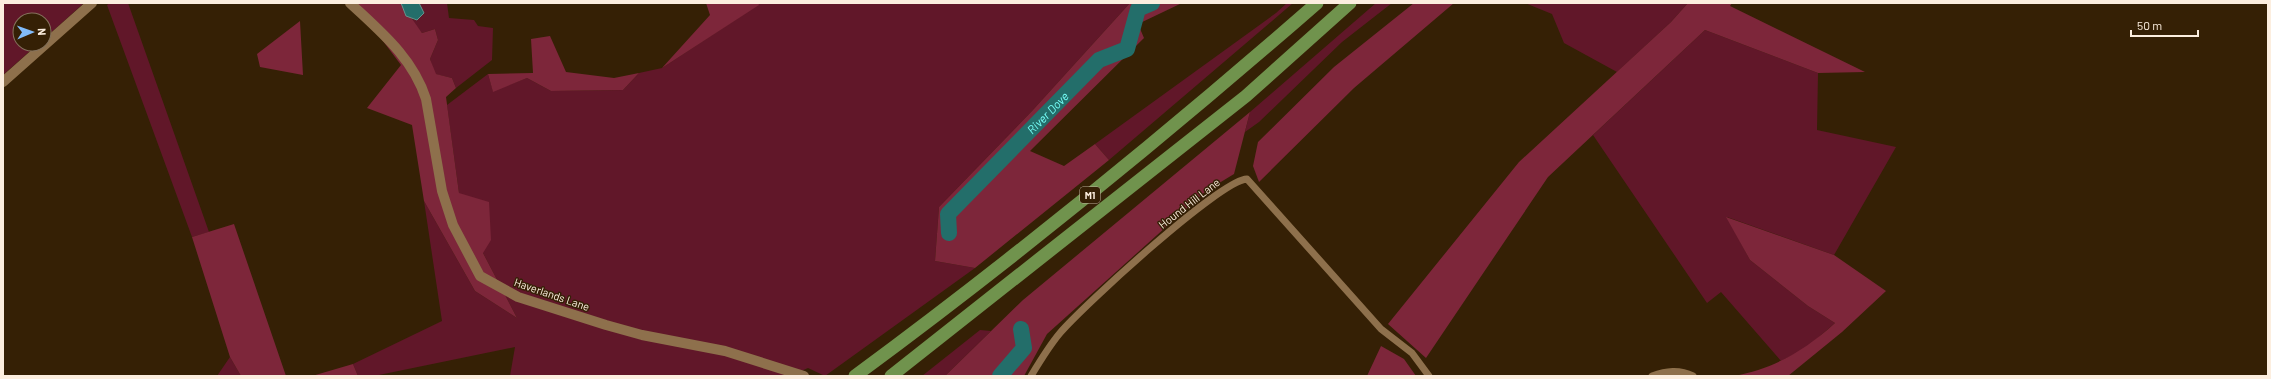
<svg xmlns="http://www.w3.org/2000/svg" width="2271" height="379" font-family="Barlow,sans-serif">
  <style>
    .green { fill: #611729 }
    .forest { fill: #7d263a }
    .water { fill: #236e6a; stroke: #64948d }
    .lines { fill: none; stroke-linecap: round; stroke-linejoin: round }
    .river { stroke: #236e6a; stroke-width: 16 }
    .street { stroke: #8e704c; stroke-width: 7 }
    .secondary { stroke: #8e704c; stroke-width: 10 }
    .highway { stroke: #70934d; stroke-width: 13 }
    .labels { text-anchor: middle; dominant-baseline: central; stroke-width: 3; stroke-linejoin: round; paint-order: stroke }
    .shield { fill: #352005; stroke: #c0b09e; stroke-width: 1 }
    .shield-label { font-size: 10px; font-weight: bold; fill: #fceedf }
    .street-label { font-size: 11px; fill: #fceedf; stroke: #352005 }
    .water-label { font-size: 12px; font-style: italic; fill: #75fef7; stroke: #352005 }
  </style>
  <rect width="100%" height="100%" fill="#352005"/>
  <!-- green -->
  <path class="green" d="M3 3H84L44 39V20H20V44H38L3 75Z
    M110 3H128L209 232 192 237 107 5Z
    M419 3H447L449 18 474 20 478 26 493 28 492 60 456 88 452 78 435 74 430 59 438 40 435 29 422 33 410 19 417 20Z
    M758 3H1130L1032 111 939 207 935 261 975 268 825 376 808 368 790 376H510L515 347 374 376H358L353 364 442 321 424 201 475 291 517 318 483 253 459 193 447 105 488 74 493 91 527 78 551 91 623 90 639 73 662 68 758 5Z
    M1287 3H1293L1109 160 1095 144 1276 13Z
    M1376 3H1392L1342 42 1259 122 1245 132 1250 112Z
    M1525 3H1688L1671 22 1617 72 1564 43 1552 14Z
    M1705 30 1818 73 1817 130 1896 147 1834 255 1727 217 1750 260 1808 306 1835 323 1805 349 1781 361 1721 292 1707 303 1593 135Z
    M980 330 991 331 945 376H922Z
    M230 357 241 376H217Z"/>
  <!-- forest -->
  <path class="forest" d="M345 3H421L405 9 422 33 435 29 438 40 430 59 436 74 452 78 456 88 446 97 459 193 489 202 491 240 483 253 517 318 475 291 424 201 412 125 367 108 401 65 380 37Z
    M706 3H758L759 5 662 68 710 15Z
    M1130 3H1182L1138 24 1144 38 1030 151 1064 166 1095 144 1109 160 975 268 935 261 939 207 1032 111Z
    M1414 3H1454L1354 88 1259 182 1253 166 1258 142 1334 67Z
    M1688 3H1732L1730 6 1865 72 1818 73 1705 30 1548 177 1426 358 1388 324 1519 162 1671 22Z
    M300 21 303 75 260 67 257 54Z
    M550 36 566 72 614 78 639 73 623 90 551 91 527 78 493 92 488 74 533 73 531 39Z
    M1250 112 1234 174 1206 191 1047 334 1024 376H945L1023 300Z
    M1726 217 1834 255 1886 291 1842 332 1788 376H1734C1775 368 1804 351 1835 323L1808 306 1750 260Z
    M234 224 286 376H241L230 357 192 237Z
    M1381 346 1404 359 1416 376H1367Z
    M353 364 358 376H312Z"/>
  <!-- water -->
  <path class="water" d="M401 3H419L424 13 417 20 406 16Z"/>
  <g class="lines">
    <!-- river -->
    <g class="river">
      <path id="s1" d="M949 233 948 214 1099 60 1127 49 1138 9 1152 3"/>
      <path d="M1000 376 1024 348 1021 329"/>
    </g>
    <!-- street -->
    <path class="street" d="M1031 376C1040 361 1049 346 1060 333 1082 307 1220 180 1247 179L1381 329 1412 353 1429 376
      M1652 376C1666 371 1679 369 1693 376"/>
    <!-- secondary -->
    <path class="secondary" d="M350 3C381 32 413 58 426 99L442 191 453 225 480 276 518 297 606 325 642 335 725 351 804 376
      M3 82 92 3"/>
    <!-- highway -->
    <path class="highway" d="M855 376C1015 258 1167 134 1317 3
      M891 376 1246 96 1350 3"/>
  </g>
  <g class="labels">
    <!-- shield labels -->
    <rect class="shield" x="1080" y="187" width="20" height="16" rx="3"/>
    <g class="shield-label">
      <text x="1090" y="195">M1</text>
    </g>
    <!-- street labels -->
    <g class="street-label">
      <text transform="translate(1189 203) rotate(-38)">Hound Hill Lane</text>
      <text transform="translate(552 294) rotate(19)">Haverlands Lane</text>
    </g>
    <!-- water labels -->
    <g class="water-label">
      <text stroke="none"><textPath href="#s1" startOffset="161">River Dove</textPath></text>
    </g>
  </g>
  <!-- border -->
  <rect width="2271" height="379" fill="none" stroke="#fceedf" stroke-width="8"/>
  <!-- north arrow -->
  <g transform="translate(32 32) rotate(88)"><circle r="19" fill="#352005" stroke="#85725c"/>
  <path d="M0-3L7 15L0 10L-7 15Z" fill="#82bcfa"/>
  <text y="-6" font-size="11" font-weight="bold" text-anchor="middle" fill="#fceedf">N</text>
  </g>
  <!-- scale -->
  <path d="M2131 30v6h67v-6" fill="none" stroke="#fceedf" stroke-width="2"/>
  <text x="2137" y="30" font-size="12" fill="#fceedf" stroke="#352005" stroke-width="3" paint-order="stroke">50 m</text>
</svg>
